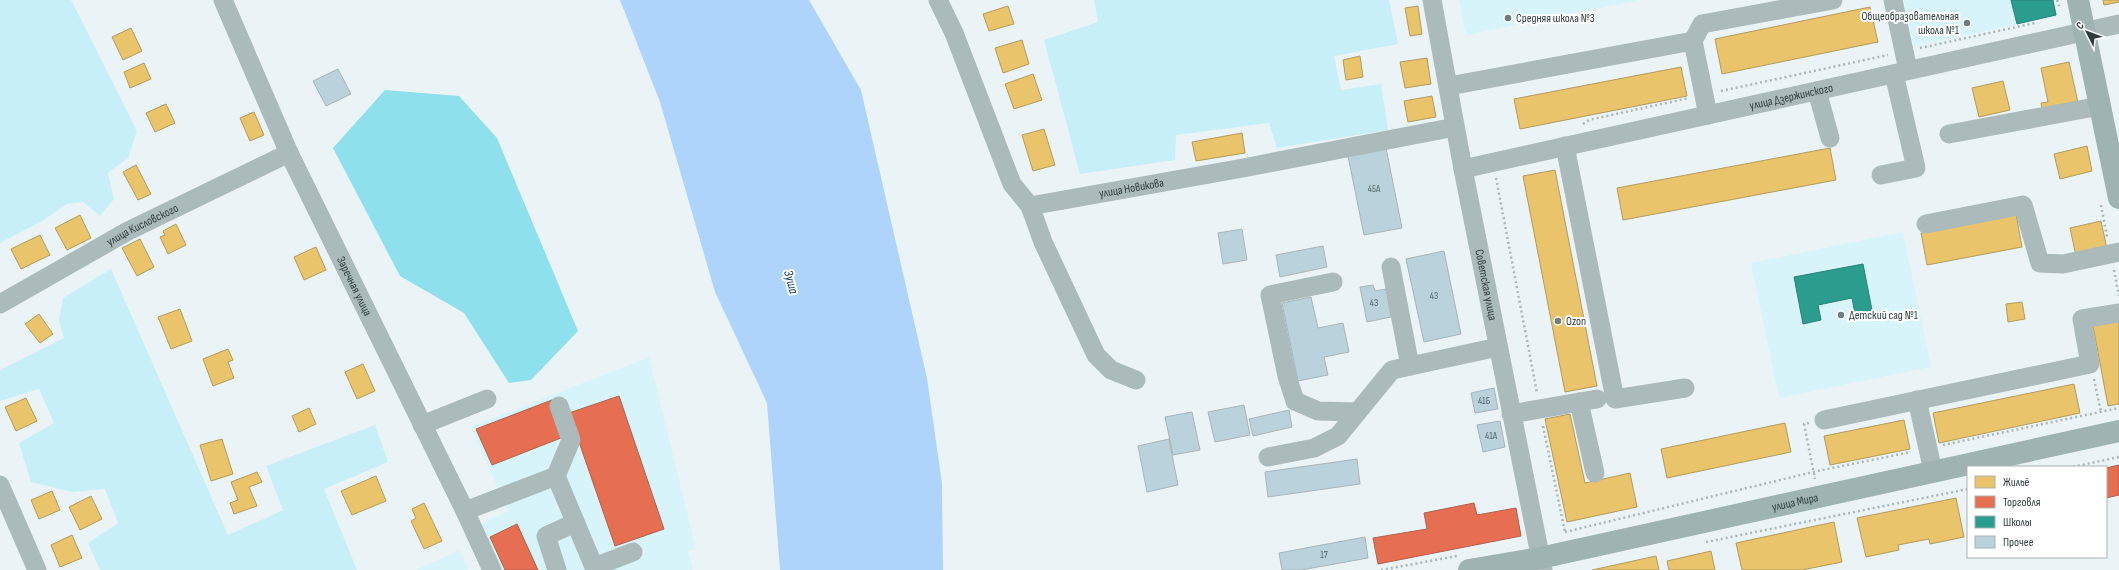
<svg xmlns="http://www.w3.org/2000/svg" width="2119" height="570" font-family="'Sofia Sans Condensed',sans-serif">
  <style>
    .built { fill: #d7f4fa }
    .green { fill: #c7eff7 }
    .forest { fill: #8ee0ed }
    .water { fill: #aed4fc }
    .homes { fill: #e9c46a; stroke: #b19b5d }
    .shops { fill: #e76f51; stroke: #b0604b }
    .schools { fill: #2a9d8f; stroke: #2b8077 }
    .building { fill: #b9d2dc; stroke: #aab4b8 }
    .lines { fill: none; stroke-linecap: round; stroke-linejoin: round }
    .path { stroke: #a9b7b6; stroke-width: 2.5; stroke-dasharray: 2 3; stroke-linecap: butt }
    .minor { stroke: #abbaba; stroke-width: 19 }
    .major { stroke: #9fb3b2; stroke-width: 22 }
    .poi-dot { fill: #707c7e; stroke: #fff; stroke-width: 1.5 }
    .labels { text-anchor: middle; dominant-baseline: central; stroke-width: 4; stroke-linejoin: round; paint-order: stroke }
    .number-label { font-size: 10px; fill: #516266 }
    .poi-label { font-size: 12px; fill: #2e3c3e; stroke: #fff; text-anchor: start }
    .street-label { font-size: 12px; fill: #2e3c3e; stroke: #fff }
    .water-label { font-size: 13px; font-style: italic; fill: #002f5a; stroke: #fff }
  </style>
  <rect width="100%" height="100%" fill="#eaf4f6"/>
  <!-- built -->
  <path class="built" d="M1459 0H1640L1466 35Z
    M1904 0H2054L2058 16 1914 46Z
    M1903 232 1931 367 1779 398 1751 263Z
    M649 357 696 549 688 551 693 570H500L479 525 508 511 471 427Z
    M460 550 468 570H416Z"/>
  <!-- green -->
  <path class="green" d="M0 0H71L137 131 128 158 108 173 114 199 100 216 83 202 67 204 42 221 0 243Z
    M1094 0H1389L1398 44 1334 56 1341 90 1381 84 1388 130 1277 148 1269 123 1176 135 1175 160 1080 174 1044 40 1098 22Z
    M111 269 228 535 283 510 266 466 375 425 388 462 324 489 357 570H100L88 543 118 523 105 489 72 492 31 482 19 443 54 423 39 389 0 401V370L64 338 59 321 63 298Z"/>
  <!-- forest -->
  <path class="forest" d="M385 90 459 96 497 138 578 331 531 380 509 383 464 313 400 276 333 148Z"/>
  <!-- water -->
  <path class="water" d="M620 0H809L861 90 927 378 942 483 943 570H780L767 403 715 292 660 102Z"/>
  <!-- homes -->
  <path class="homes" d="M2103 0H2119V2L2104 5Z
    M1008 6 1014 24 989 31 983 14Z
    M1418 6 1422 34 1410 36 1405 8Z
    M1870 7 1878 42 1722 74 1715 39Z
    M131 28 142 51 123 60 112 37Z
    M1022 40 1029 64 1003 73 995 48Z
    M1360 56 1363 77 1346 80 1343 60Z
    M1427 58 1431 84 1405 88 1400 62Z
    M2069 62 2079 107 2043 115 2041 103 2048 102 2041 68Z
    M144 63 151 79 130 88 124 72Z
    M1681 67 1687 96 1520 129 1514 99Z
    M1033 74 1042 100 1014 109 1005 84Z
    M2003 81 2010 110 1979 117 1972 88Z
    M1432 96 1436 117 1408 122 1404 101Z
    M166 104 175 123 155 132 146 113Z
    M254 112 264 135 250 141 240 118Z
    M1044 129 1055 165 1033 171 1022 135Z
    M1242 133 1245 153 1196 161 1192 142Z
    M2087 146 2092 171 2060 179 2054 154Z
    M1830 148 1836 180 1623 220 1617 188Z
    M136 165 151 194 138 200 123 172Z
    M1555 170 1597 386 1565 392 1523 176Z
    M2016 214 2022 247 1927 265 1921 233Z
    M80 215 91 238 67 250 55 228Z
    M2101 221 2107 249 2076 256 2070 228Z
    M176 224 186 245 168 254 160 237 165 235 163 231Z
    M40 235 50 255 21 269 11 249Z
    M140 239 154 267 137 276 122 248Z
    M316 247 326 270 304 280 294 257Z
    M2022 302 2025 319 2008 322 2006 304Z
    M180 309 192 341 171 349 158 317Z
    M39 314 53 334 40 343 25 324Z
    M2119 321V404L2108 406 2093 326Z
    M228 349 233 360 228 362 234 378 213 386 203 359Z
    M363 364 375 391 357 399 345 372Z
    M2074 384 2080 413 1939 443 1933 413Z
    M26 398 37 421 16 431 5 407Z
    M309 408 316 424 299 432 292 416Z
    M1570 414 1585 483 1630 473 1637 507 1567 522 1545 419Z
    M1904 420 1910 449 1830 465 1824 436Z
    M1785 423 1791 452 1667 478 1661 449Z
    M222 439 233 474 211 481 200 445Z
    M257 472 262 482 249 487 257 506 234 514 230 503 238 500 231 482Z
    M376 476 386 501 352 515 341 491Z
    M52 491 60 510 39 519 31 500Z
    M91 496 102 519 80 530 69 507Z
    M1956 498 1964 537 1930 544 1929 539 1898 545 1899 550 1866 557 1857 518Z
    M424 503 442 541 424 549 411 521 416 518 412 509Z
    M1834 522 1842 562 1802 570H1742L1736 543Z
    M72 535 82 558 60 567 51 545Z
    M1711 551 1715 570H1669L1667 561Z
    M1656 556 1659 570H1592Z"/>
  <!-- shops -->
  <path class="shops" d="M619 396 664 529 615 546 569 413Z
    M552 400 566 436 492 465 476 429Z
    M2119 465V495L2106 498V468Z
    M1474 503 1477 515 1516 508 1521 536 1378 564 1373 538 1427 529 1424 513Z
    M517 524 538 570H505L490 537Z"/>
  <!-- schools -->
  <path class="schools" d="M2011 0H2053L2056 15 2017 24Z
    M1863 264 1872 310 1855 314 1852 298 1818 305 1821 320 1803 324 1794 277Z"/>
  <!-- building -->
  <path class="building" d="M338 69 351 94 326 106 313 81Z
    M1385 143 1402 228 1364 235 1347 151Z
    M1242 229 1247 260 1223 264 1218 233Z
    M1323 246 1327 267 1280 277 1276 255Z
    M1444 251 1461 334 1424 342 1406 259Z
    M1373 285 1375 291 1386 289 1391 317 1367 322 1360 287Z
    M1311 297 1318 328 1343 323 1349 352 1324 357 1328 375 1298 381 1282 303Z
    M1494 388 1498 409 1475 413 1471 393Z
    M1244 405 1250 435 1215 442 1208 412Z
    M1289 410 1292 427 1253 436 1249 419Z
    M1192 412 1200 450 1173 455 1165 417Z
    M1500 421 1505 447 1483 452 1477 425Z
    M1169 439 1178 485 1147 492 1138 446Z
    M1357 459 1360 484 1268 497 1265 472Z
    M1365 537 1368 558 1301 570H1282L1279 553Z"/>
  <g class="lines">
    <!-- path -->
    <path class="path" d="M2057 0 2059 6
      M1920 48 2035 23
      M1721 91 1888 55
      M1583 124 1589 120 1689 98
      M1496 178 1537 393
      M2101 205 2107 237
      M2114 270 2119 296
      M2094 379 2101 412
      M1809 423 1804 424 1815 479
      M1543 426 1565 532
      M1943 445 2119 408
      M2073 467 2119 457
      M1565 532 1813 472 1911 452
      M1706 542 1968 489
      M1381 570 1457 556"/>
    <!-- minor -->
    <g class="minor">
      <path id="s1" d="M223 0 289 153 465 511 492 570"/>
      <path d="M938 0 954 33 1012 184 1030 206 1043 242 1096 355 1111 370 1136 380"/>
      <path id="s2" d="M1432 0 1463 169 1543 570"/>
      <path d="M1893 0 1908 70"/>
      <path d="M1693 41 1702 24 1833 0"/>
      <path d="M1449 86 1693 41 1708 115"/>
      <path d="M1817 91 1830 138"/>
      <path d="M1949 134 2100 106"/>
      <path d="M1565 146 1615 399 1685 388"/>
      <path id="s3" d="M1463 169 2119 24"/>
      <path d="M1881 175 1916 168 1894 74"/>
      <path id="s4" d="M1030 206 1243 168 1455 127"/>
      <path d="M1926 224 2023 205 2040 263 2063 264 2119 252"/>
      <path d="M1391 267 1410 366"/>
      <path d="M1333 282 1270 295 1287 376 1295 401 1318 411 1357 412"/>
      <path id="s5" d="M0 304 128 231 289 153"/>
      <path d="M1917 400 1933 471"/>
      <path d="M1579 402 1595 473"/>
      <path d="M1511 414 1597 399"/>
      <path d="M1824 420 2090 364 2082 319 2119 313"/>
      <path d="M422 425 487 399"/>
      <path d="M1268 457 1314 448 1338 436 1392 370 1498 347"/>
      <path d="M556 476 571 440 559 406"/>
      <path d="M0 485 37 570"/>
      <path d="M465 511 556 476 594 567 633 552"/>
      <path d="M557 570 546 536 575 523"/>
    </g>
    <!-- major -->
    <g class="major">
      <path d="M2078 0 2119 198"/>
      <path id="s6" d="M1469 570 1540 558 2119 431"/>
    </g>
  </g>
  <!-- markers -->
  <g class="poi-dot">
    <circle cx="1508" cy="18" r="4"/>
    <circle cx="1967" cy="23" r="4"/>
    <circle cx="1841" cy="315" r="4"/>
    <circle cx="1558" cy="321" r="4"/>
  </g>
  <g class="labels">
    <!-- number labels -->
    <g class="number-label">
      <text x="1374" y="189">45А</text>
      <text x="1434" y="296">43</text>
      <text x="1374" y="303">43</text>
      <text x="1484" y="401">41Б</text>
      <text x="1491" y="436">41А</text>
      <text x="1324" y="555">17</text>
    </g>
    <!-- poi labels -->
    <g class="poi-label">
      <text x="1959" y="16" text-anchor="end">Общеобразовательная<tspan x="1959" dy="14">школа №1</tspan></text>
      <text x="1516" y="18">Средняя школа №3</text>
      <text x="1849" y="315">Детский сад №1</text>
      <text x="1566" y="321">Ozon</text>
    </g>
    <!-- street labels -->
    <g class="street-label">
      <text stroke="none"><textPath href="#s3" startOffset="336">улица Дзержинского</textPath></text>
      <text stroke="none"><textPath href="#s4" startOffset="103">улица Новикова</textPath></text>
      <text stroke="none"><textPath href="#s5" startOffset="163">улица Кисловского</textPath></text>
      <text stroke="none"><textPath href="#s2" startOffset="290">Советская улица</textPath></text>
      <text stroke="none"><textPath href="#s1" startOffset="315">Заречная улица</textPath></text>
      <text stroke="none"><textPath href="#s6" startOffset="333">улица Мира</textPath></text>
    </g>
    <!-- water labels -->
    <g class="water-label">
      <text transform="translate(791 282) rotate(75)">Зуша</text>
    </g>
  </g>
  <!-- legend -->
  <rect x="1967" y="466" width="140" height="92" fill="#ffffff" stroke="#abb1b2"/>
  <rect x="1975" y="476" width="20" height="12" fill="#e9c46a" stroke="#abb1b2"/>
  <text x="2003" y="486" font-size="12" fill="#2e3c3e">Жильё</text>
  <rect x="1975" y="496" width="20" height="12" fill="#e76f51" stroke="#abb1b2"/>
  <text x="2003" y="506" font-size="12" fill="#2e3c3e">Торговля</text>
  <rect x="1975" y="516" width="20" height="12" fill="#2a9d8f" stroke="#abb1b2"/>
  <text x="2003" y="526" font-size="12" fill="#2e3c3e">Школы</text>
  <rect x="1975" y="536" width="20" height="12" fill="#b9d2dc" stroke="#abb1b2"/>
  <text x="2003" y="546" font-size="12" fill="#2e3c3e">Прочее</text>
  <!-- north arrow -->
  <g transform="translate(2087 32) rotate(312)" stroke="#ffffff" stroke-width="3" paint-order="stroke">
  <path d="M0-3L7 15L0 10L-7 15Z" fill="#2e3c3e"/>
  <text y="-6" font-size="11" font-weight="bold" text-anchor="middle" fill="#2e3c3e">С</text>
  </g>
</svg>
